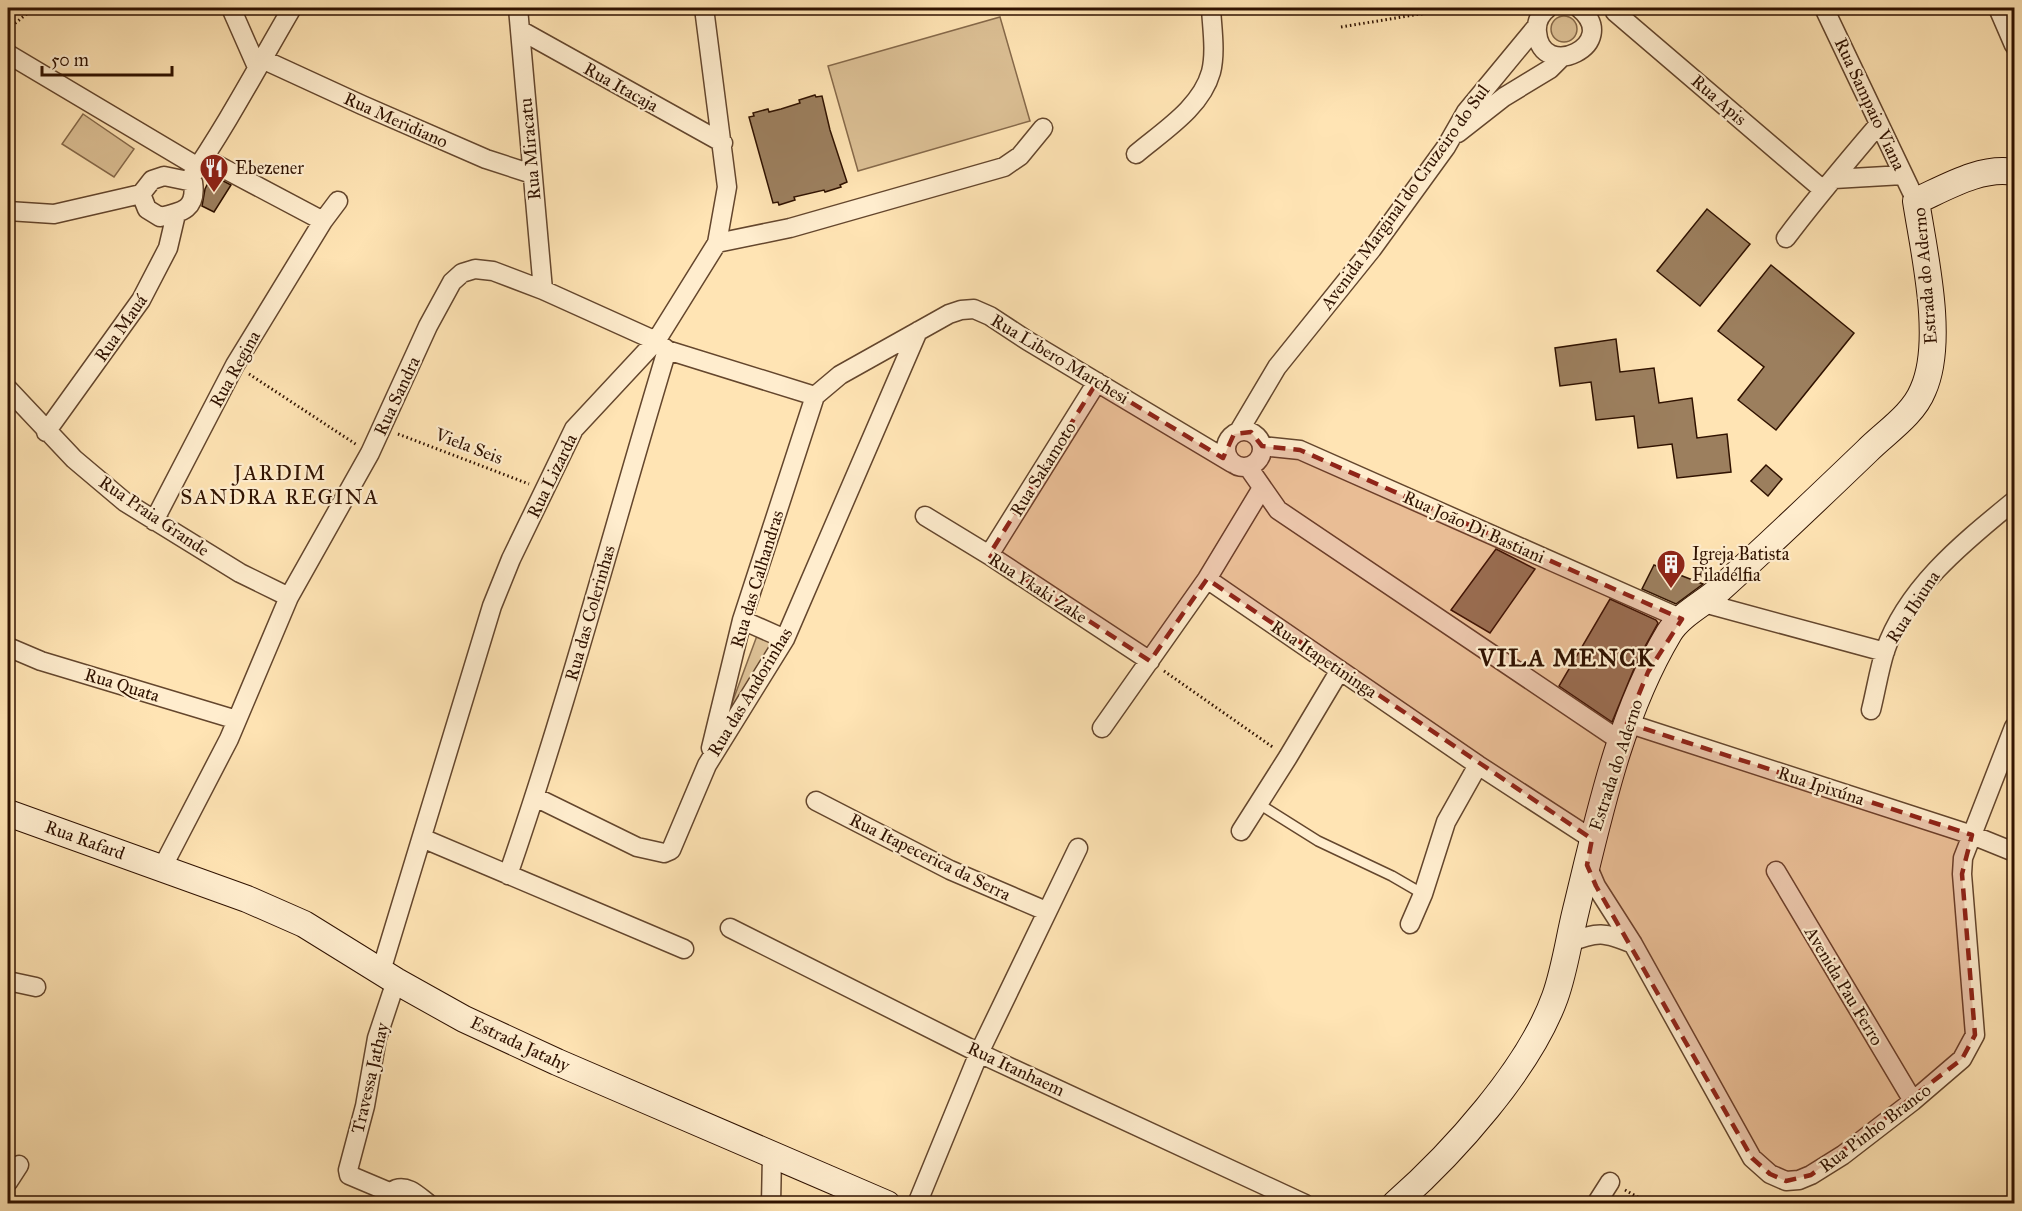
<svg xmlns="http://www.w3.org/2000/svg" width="2022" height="1211" font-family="'IM FELL Great Primer',serif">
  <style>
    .green { fill: #dcc095; stroke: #86694a; stroke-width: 1.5 }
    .building { fill: #9c7f5e; stroke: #301200; stroke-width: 1.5 }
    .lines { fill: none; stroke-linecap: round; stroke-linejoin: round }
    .lane-casing { stroke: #64462d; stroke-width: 12 }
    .street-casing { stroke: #64462d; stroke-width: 21 }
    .secondary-casing { stroke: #301200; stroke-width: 28 }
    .path { stroke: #301200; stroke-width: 3; stroke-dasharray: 1.5 3; stroke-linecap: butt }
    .lane { stroke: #ffedce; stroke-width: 9 }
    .street { stroke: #ffedce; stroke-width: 18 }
    .secondary { stroke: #ffedce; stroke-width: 26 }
    .marked { fill: #8f2418; fill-opacity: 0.2; stroke: #8f2418; stroke-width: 4.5; stroke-dasharray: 12 8; stroke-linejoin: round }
    .labels { text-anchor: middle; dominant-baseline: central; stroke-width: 4.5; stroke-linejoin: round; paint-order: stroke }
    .street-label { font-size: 18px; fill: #301200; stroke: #ffedce }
    .poi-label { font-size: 18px; fill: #301200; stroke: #ffedce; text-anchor: start }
    .quarter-label { font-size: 21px; letter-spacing: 1.5px; fill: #301200; stroke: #ffedce }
    .district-label { font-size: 24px; font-weight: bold; letter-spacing: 1.5px; fill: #301200; stroke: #ffedce }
  </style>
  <rect width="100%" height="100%" fill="#ffe4b4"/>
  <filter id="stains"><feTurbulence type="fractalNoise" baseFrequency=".00333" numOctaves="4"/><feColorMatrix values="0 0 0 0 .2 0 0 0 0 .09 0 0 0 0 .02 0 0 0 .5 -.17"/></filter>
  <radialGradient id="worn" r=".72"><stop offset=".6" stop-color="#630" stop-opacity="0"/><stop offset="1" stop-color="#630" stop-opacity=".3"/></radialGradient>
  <!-- green -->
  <path class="green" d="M1551 29a13 13 0 1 1 26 0a13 13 0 1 1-26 0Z
    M1000 17 1030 121 858 171 828 66Z
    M83 114 134 149 114 177 62 144Z
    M758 633 774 640 712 757Z"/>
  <!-- building -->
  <path class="building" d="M815 95 816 97 822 96 830 130 847 182 840 185 841 187 825 192 824 190 794 197 795 200 779 205 778 202 773 203 749 117 754 116 753 113 768 109 769 112 781 109 800 103 799 100Z
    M212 175 231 185 214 212 202 206 205 189Z
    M1707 209 1750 244 1700 306 1657 271Z
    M1771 265 1854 333 1776 430 1738 400 1764 367 1718 331Z
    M1616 339 1620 372 1654 368 1659 403 1692 398 1697 438 1727 434 1731 472 1677 478 1672 444 1638 448 1634 416 1596 420 1591 382 1560 386 1555 348Z
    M1766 465 1782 479 1768 496 1751 481Z
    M1496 549 1535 569 1490 633 1451 610Z
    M1654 565 1703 584 1676 604 1642 589Z
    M1610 599 1656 620 1658 623 1638 659 1612 722 1559 686Z"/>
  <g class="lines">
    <!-- lane casing -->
    <g class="lane-casing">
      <path id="lane" d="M1259 804 1318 841 1392 876 1423 894"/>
    </g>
    <!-- street casing -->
    <g class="street-casing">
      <path id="street" d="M231 8 257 67
        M518 8 543 290
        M1548 8C1540 14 1536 22 1537 32 1541 83 1623 44 1579 8
        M1824 8 1916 201
        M1998 8 2014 45
        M1615 12 1822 189
        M520 30 723 143
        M8 54 198 167
        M262 59 362 105 486 159 532 174
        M1458 133 1504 97 1550 69 1562 57
        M1136 154C1163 131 1201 108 1211 72 1216 52 1212 28 1211 8
        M204 158 323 221
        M164 176 193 182C197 209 183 212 160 217L147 209 141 194 152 180Z
        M1834 179 1903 175
        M189 180C227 125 258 66 292 8
        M8 211 54 214 141 194
        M1786 238C1815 199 1847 162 1879 124
        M717 243 790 228 1004 167 1020 156 1043 128
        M8 389 74 459 125 502 240 573 289 597
        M815 396 840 375 949 314 961 310 974 309 990 316 1028 341 1232 463
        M1226 449a18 18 0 1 1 36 0a18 18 0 1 1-36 0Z
        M1239 431 1277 367 1372 249 1446 147 1466 112 1537 26
        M46 432 141 300 168 248 176 214
        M1262 446 1300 450 1682 619
        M1248 467 1278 510 1622 742
        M925 516 989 555 1150 661
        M154 521 235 365 323 221 338 201
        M989 555 1097 382
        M1207 579 1478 765 1592 839
        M1704 603 1885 652
        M742 620 785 639
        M8 647 41 661 237 720
        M1871 710C1876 690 1879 670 1885 651 1907 587 1964 542 2014 501
        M1627 723 1972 835 2014 852
        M1102 728 1207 579 1262 488
        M711 748 742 620 815 396
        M535 797 637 847 664 853 671 850 707 765 785 639 918 331
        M816 801 950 870 1046 911
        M1241 831 1288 757 1340 670
        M422 838 684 949
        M1587 865 1596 886 1633 944 1752 1158 1770 1174 1786 1181 1799 1180 1811 1175 1843 1155 1913 1101 1962 1059 1975 1035 1962 874 1963 858 2014 727
        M162 868 229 739 289 597 370 453 428 326 452 282 462 273 475 269 493 271 543 290 656 341 667 350 815 396
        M1776 871 1913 1101
        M508 875C568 702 614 525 667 350
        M1410 924 1423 894 1446 822 1478 765
        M730 928 979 1053 1305 1204
        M1568 943C1598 931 1604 932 1633 944
        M381 971 492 606 511 559 574 429 656 341 717 243 727 187 704 8
        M8 981 36 987
        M8 1182 19 1165
        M394 1194 349 1175 348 1170 365 1106 377 1038 396 981
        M390 1202 396 1189C409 1185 419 1197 429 1204
        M771 1204 772 1155
        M917 1204 979 1053 1078 848
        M1596 1204 1610 1182"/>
    </g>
    <!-- secondary casing -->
    <g class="secondary-casing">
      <path id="secondary" d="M8 813 247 899 304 924 396 981 464 1019 557 1062 887 1204
        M1395 1204C1453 1153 1529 1069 1555 997 1565 969 1569 938 1576 910 1599 816 1619 717 1669 633 1680 615 1703 604 1719 590 1769 545 1818 498 1867 451 1886 432 1913 415 1923 390 1945 341 1924 253 1916 201 1945 188 1981 166 2014 172"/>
    </g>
    <!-- path -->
    <path class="path" d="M1341 27 1457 8
      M8 29 34 8
      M249 374 357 445
      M398 434 529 484
      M1164 671 1274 748
      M1625 1190 1650 1204"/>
    <!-- lane -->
    <use href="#lane" class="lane"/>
    <!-- street -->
    <use href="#street" class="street"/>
    <!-- secondary -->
    <use href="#secondary" class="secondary"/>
  </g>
  <!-- marked area -->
  <path class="marked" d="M1097 382 1223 458 1234 434 1251 432 1262 446 1300 450 1682 619 1648 672 1627 723 1972 835 1962 874 1975 1035 1962 1059 1811 1175 1786 1181 1770 1174 1752 1158 1596 886 1587 865 1592 839 1207 579 1150 661 989 555Z"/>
  <!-- icons -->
  <defs>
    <g id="restaurant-pin" transform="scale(1.5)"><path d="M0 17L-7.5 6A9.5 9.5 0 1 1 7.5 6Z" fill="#8f2418" stroke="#ffedce"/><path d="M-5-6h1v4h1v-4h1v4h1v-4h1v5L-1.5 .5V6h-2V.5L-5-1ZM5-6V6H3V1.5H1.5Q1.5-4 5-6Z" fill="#fff"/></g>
    <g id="building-pin" transform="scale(1.5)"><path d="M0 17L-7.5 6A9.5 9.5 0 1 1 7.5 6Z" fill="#8f2418" stroke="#ffedce"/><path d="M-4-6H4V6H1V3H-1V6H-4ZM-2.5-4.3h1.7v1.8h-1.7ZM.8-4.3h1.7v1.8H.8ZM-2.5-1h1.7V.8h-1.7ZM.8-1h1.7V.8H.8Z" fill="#fff"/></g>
  </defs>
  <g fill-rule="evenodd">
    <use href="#restaurant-pin" x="214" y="168"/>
    <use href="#building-pin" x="1671" y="564"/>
  </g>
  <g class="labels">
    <!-- street labels -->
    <g class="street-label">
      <text transform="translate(621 87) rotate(29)">Rua Itacaja</text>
      <text transform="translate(1719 100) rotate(41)">Rua Apis</text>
      <text transform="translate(1870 104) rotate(65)">Rua Sampaio Viana</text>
      <text transform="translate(396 120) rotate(24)">Rua Meridiano</text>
      <text transform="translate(530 149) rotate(-95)">Rua Miracatu</text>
      <text transform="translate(1405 197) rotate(-54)">Avenida Marginal do Cruzeiro do Sul</text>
      <text transform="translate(1925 276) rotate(-95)">Estrada do Aderno</text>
      <text transform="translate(121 328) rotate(-55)">Rua Mauá</text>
      <text transform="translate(1060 359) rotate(31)">Rua Libero Marchesi</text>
      <text transform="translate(235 369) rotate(-61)">Rua Regina</text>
      <text transform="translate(397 396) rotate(-65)">Rua Sandra</text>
      <text transform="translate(469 446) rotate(21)">Viela Seis</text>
      <text transform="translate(1043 469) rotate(-58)">Rua Sakamoto</text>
      <text transform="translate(552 476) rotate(-64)">Rua Lizarda</text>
      <text transform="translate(154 516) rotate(34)">Rua Praia Grande</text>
      <text transform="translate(1474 527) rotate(24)">Rua João Di Bastiani</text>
      <text transform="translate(757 579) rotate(-73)">Rua das Calhandras</text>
      <text transform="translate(1038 588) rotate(33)">Rua Ykaki Zake</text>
      <text transform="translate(1913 607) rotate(-57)">Rua Ibiuna</text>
      <text transform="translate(590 613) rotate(-74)">Rua das Colerinhas</text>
      <text transform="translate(1324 659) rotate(34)">Rua Itapetininga</text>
      <text transform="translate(122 685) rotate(17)">Rua Quata</text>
      <text transform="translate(750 692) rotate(-59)">Rua das Andorinhas</text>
      <text transform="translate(1616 765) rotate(-72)">Estrada do Aderno</text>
      <text transform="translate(1821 786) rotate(18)">Rua Ipixúna</text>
      <text transform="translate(85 840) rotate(20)">Rua Rafard</text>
      <text transform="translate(930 857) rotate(26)">Rua Itapecerica da Serra</text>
      <text transform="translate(1844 986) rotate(59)">Avenida Pau Ferro</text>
      <text transform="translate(520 1044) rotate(25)">Estrada Jatahy</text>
      <text transform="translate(1016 1069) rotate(25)">Rua Itanhaem</text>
      <text transform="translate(370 1078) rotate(-77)">Travessa Jathay</text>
      <text transform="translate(1875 1128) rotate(-37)">Rua Pinho Branco</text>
    </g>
    <!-- poi labels -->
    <g class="poi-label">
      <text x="235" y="168">Ebezener</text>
      <text x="1692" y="554">Igreja Batista<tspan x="1692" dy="21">Filadélfia</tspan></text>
    </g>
    <!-- quarter labels -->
    <g class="quarter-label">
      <text x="280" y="473">JARDIM<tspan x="280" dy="24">SANDRA REGINA</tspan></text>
    </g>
    <!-- district labels -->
    <g class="district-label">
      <text x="1567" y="658">VILA MENCK</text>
    </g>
  </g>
  <!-- margin -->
  <rect width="2022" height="1211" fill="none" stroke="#ffe4b4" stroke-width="30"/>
  <rect x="9" y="9" width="2004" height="1193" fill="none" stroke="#301200" stroke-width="3"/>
  <rect x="15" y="15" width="1992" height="1181" fill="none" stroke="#301200" stroke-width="1.5"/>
  <!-- scale -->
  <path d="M42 66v9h130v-9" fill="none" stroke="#301200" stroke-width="3"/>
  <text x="51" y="66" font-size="18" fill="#301200" stroke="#ffedce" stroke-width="4.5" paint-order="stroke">50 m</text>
  <rect width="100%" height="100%" filter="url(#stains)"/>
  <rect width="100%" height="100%" fill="url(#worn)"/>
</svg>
